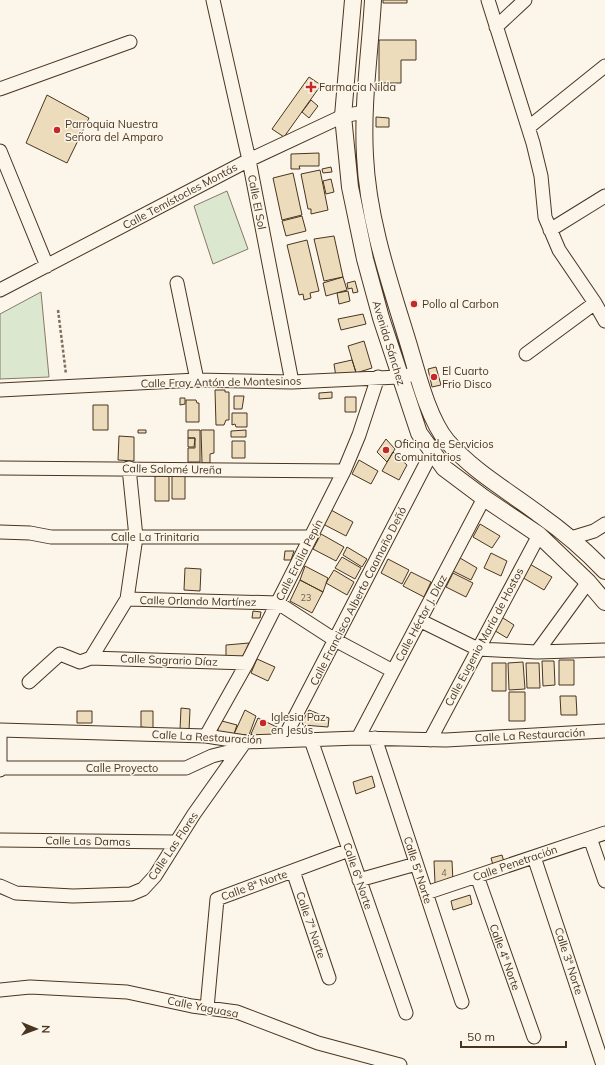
<svg xmlns="http://www.w3.org/2000/svg" width="605" height="1065" font-family="Mulish,sans-serif">
  <style>
    .green { fill: #dce7d0; stroke: #887966 }
    .building { fill: #ecdcbc; stroke: #4a3520 }
    .lines { fill: none; stroke-linecap: round; stroke-linejoin: round }
    .minor-casing { stroke: #4a3520; stroke-width: 15 }
    .tertiary-casing { stroke: #4a3520; stroke-width: 18 }
    .path { stroke: #7f6f5c; stroke-width: 2.5; stroke-dasharray: 3 2; stroke-linecap: butt }
    .minor { stroke: #fbf6e9; stroke-width: 13 }
    .tertiary { stroke: #fbf6e9; stroke-width: 16 }
    .poi-dot { fill: #c62828; stroke: #fbf6e9; stroke-width: 1.5 }
    .labels { text-anchor: middle; dominant-baseline: central; stroke-width: 3; stroke-linejoin: round; paint-order: stroke }
    .number-label { font-size: 9px; fill: #725f47 }
    .poi-label { font-size: 11px; fill: #4a3520; stroke: #fbf6e9; text-anchor: start }
    .street-label { font-size: 11px; fill: #4a3520; stroke: #fbf6e9 }
  </style>
  <rect width="100%" height="100%" fill="#fbf6e9"/>
  <!-- green -->
  <path class="green" d="M227 191 248 249 213 264 194 206Z
    M41 292 49 377 0 379V314Z"/>
  <!-- building -->
  <path class="building" d="M383 0H407V3H383Z
    M379 40H416V60H401V83H379Z
    M309 77 321 85 284 137 272 129Z
    M47 95 89 118 67 163 26 143Z
    M311 100 318 106 309 118 302 112Z
    M376 117 389 118V127H376Z
    M319 153V166H299L300 169H291V154Z
    M331 167 332 172 323 173 322 169Z
    M320 170 328 210 311 214V209H308L301 174Z
    M293 173 302 215 282 220 273 178Z
    M331 179 334 192 326 194 323 181Z
    M302 216 306 231 286 236 282 221Z
    M334 236 343 277 324 281 314 239Z
    M307 240 319 291 310 293 311 298 304 300 303 294 299 295 287 245Z
    M343 277 347 290 326 296 323 283Z
    M355 281 358 292 353 293 352 288 348 289 347 283Z
    M348 291 350 301 339 304 337 293Z
    M416 300 418 306 412 307 410 302Z
    M363 314 366 324 341 330 338 319Z
    M364 341 372 368 356 373 348 346Z
    M352 360 357 375 336 377 334 364Z
    M436 367 441 385 432 387 428 369Z
    M215 390H225V392H229V420H226L224 425H216Z
    M332 392V398L319 399V393Z
    M234 396H244L242 409H234Z
    M345 397H356V412H345Z
    M180 398H185V404L180 405Z
    M186 400H196L197 403H199V422H186Z
    M93 405H108V430H93Z
    M232 413H247V427H236L235 424 232 425Z
    M138 430H146V433H138Z
    M188 430H200V462H188V448H195V438H188Z
    M201 430H214V453L210 454V463H202Z
    M246 430V437H231V431Z
    M119 436 134 437V461L118 460Z
    M188 438H195L194 447H188Z
    M386 439 395 449 387 462 377 452Z
    M232 441H245V458H232Z
    M393 452 407 465 399 480 382 471Z
    M359 460 378 471 371 484 352 474Z
    M155 476H169V501H155Z
    M172 476H185V499H172Z
    M331 510 353 522 346 536 323 524Z
    M480 524 500 536 492 548 473 537Z
    M321 534 344 547 336 561 313 549Z
    M347 547 367 559 362 567 343 555Z
    M285 551H294L291 560H284Z
    M491 553 507 561 501 576 484 568Z
    M342 557 361 568 355 579 335 568Z
    M460 558 477 568 471 580 453 571Z
    M388 559 409 570 402 584 381 573Z
    M528 563 552 577 544 590 520 576Z
    M305 566 328 578 323 592 300 580Z
    M185 568 201 569 200 591 184 590Z
    M334 570 354 582 347 595 326 583Z
    M411 572 431 582 424 597 403 586Z
    M453 573 473 583 466 597 446 587Z
    M300 580 323 592 312 613 290 601Z
    M253 611 261 612 260 618H252Z
    M500 616 514 625 507 638 492 629Z
    M249 643 243 656 226 660V645Z
    M257 659 275 667 268 681 251 673Z
    M559 660H574V685H559Z
    M542 661H554L555 685 543 686Z
    M523 662 525 689 509 690 508 663Z
    M492 663H506V691H492Z
    M526 663H539L540 688H527Z
    M509 692H525V721H509Z
    M560 696H576L577 715H561Z
    M181 708 190 709 189 731 180 730Z
    M245 710 256 716 249 735 234 734Z
    M309 710 329 718 328 727 303 725 302 722Z
    M77 711H92V723H77Z
    M141 711H153V728L141 727Z
    M258 718 281 729 278 735 267 738 251 734Z
    M222 721 237 725 234 734 221 733 218 731V728Z
    M372 776 375 787 356 794 353 782Z
    M502 855 504 862 493 865 491 858Z
    M434 861H452L453 882 435 883Z
    M470 895 472 904 453 910 451 901Z"/>
  <g class="lines">
    <!-- minor casing -->
    <g class="minor-casing">
      <path id="minor" d="M213 0 249 160 292 382
        M488 0 533 143 541 176 545 217 559 250 595 303 605 321
        M496 27 525 0
        M0 89 130 42
        M529 127 605 66
        M0 151 47 266
        M550 230 605 196
        M177 283 197 380
        M0 290 249 160 343 116 364 112
        M526 354 595 303
        M0 390 197 380 292 382 399 377 410 375
        M0 468 344 471
        M0 532 30 533 51 537H311
        M571 538 594 531 605 524
        M127 599 278 603 335 640 393 671
        M421 621 478 649 537 652 605 650
        M537 652 588 582
        M91 658 247 663
        M29 682 60 654 80 662 91 658 127 599 136 537 129 468
        M0 730 206 736 245 742 358 738 446 740 605 731
        M206 736 247 663 344 471 359 435 378 377
        M358 738 484 498
        M375 738 462 1002
        M283 740 432 452
        M311 740 406 1013
        M430 740 539 535
        M1 768H186L212 756 240 749
        M0 770V730
        M590 838 605 881
        M0 840 176 842
        M534 857 603 1065
        M293 871 329 978
        M477 876 534 1037
        M359 880 416 864
        M0 886 16 893 73 896 131 894 143 889 155 876 194 814 245 742
        M426 893 605 833
        M0 990 30 987 127 992 192 1006 237 1012 318 1043 400 1065
        M207 1008 217 899 349 850"/>
    </g>
    <!-- tertiary casing -->
    <g class="tertiary-casing">
      <path id="tertiary" d="M353 0 343 116 350 187 365 259 381 318 419 433 444 468 484 498 539 535 588 582 605 602
        M373 0C370 52 362 104 365 156 368 222 391 286 410 349 418 376 429 420 447 441 474 472 507 490 540 515 564 532 585 550 605 571"/>
    </g>
    <!-- path -->
    <path class="path" d="M58 310 66 374"/>
    <!-- minor -->
    <use href="#minor" class="minor"/>
    <!-- tertiary -->
    <use href="#tertiary" class="tertiary"/>
  </g>
  <!-- markers -->
  <g class="poi-dot">
    <path d="M309 81h4v4h4v4h-4v4h-4v-4h-4v-4h4z"/>
    <circle cx="57" cy="130" r="4"/>
    <circle cx="414" cy="304" r="4"/>
    <circle cx="434" cy="377" r="4"/>
    <circle cx="386" cy="450" r="4"/>
    <circle cx="263" cy="723" r="4"/>
  </g>
  <g class="labels">
    <!-- number labels -->
    <g class="number-label">
      <text x="306" y="597">23</text>
      <text x="444" y="872">4</text>
    </g>
    <!-- poi labels -->
    <g class="poi-label">
      <text x="319" y="87">Farmacia Nilda</text>
      <text x="65" y="124">Parroquia Nuestra<tspan x="65" dy="13">Señora del Amparo</tspan></text>
      <text x="422" y="304">Pollo al Carbon</text>
      <text x="442" y="371">El Cuarto<tspan x="442" dy="13">Frio Disco</tspan></text>
      <text x="394" y="444">Oficina de Servicios<tspan x="394" dy="13">Comunitarios</tspan></text>
      <text x="271" y="717">Iglesia Paz<tspan x="271" dy="13">en Jesús</tspan></text>
    </g>
    <!-- street labels -->
    <g class="street-label">
      <text transform="translate(180 196) rotate(-28)">Calle Temístocles Montás</text>
      <text transform="translate(257 202) rotate(79)">Calle El Sol</text>
      <text transform="translate(389 343) rotate(73)">Avenida Sánchez</text>
      <text transform="translate(221 382) rotate(-1)">Calle Fray Antón de Montesinos</text>
      <text transform="translate(172 469) rotate(1)">Calle Salomé Ureña</text>
      <text x="155" y="537">Calle La Trinitaria</text>
      <text transform="translate(299 560) rotate(-63)">Calle Ercilia Pepín</text>
      <text transform="translate(358 596) rotate(-63)">Calle Francisco Alberto Caamaño Deñó</text>
      <text transform="translate(198 601) rotate(1)">Calle Orlando Martínez</text>
      <text transform="translate(421 618) rotate(-62)">Calle Héctor J. Díaz</text>
      <text transform="translate(484 637) rotate(-62)">Calle Eugenio María de Hostos</text>
      <text transform="translate(169 660) rotate(2)">Calle Sagrario Díaz</text>
      <text transform="translate(530 735) rotate(-3)">Calle La Restauración</text>
      <text transform="translate(207 737) rotate(3)">Calle La Restauración</text>
      <text x="122" y="768">Calle Proyecto</text>
      <text transform="translate(88 841) rotate(1)">Calle Las Damas</text>
      <text transform="translate(173 846) rotate(-56)">Calle Las Flores</text>
      <text transform="translate(515 863) rotate(-19)">Calle Penetración</text>
      <text transform="translate(418 870) rotate(72)">Calle 5ª Norte</text>
      <text transform="translate(358 876) rotate(71)">Calle 6ª Norte</text>
      <text transform="translate(254 885) rotate(-20)">Calle 8ª Norte</text>
      <text transform="translate(311 925) rotate(71)">Calle 7ª Norte</text>
      <text transform="translate(505 957) rotate(70)">Calle 4ª Norte</text>
      <text transform="translate(569 961) rotate(72)">Calle 3ª Norte</text>
      <text transform="translate(203 1007) rotate(11)">Calle Yaguasa</text>
    </g>
  </g>
  <!-- north arrow -->
  <g transform="translate(36 1029) rotate(91)" stroke="#fbf6e9" stroke-width="3" paint-order="stroke">
  <path d="M0-3L7 15L0 10L-7 15Z" fill="#4a3520"/>
  <text y="-6" font-size="11" font-weight="bold" text-anchor="middle" fill="#4a3520">N</text>
  </g>
  <!-- scale -->
  <path d="M461 1041v6h105v-6" fill="none" stroke="#4a3520" stroke-width="2"/>
  <text x="467" y="1041" font-size="12" fill="#4a3520" stroke="#fbf6e9" stroke-width="3" paint-order="stroke">50 m</text>
</svg>
